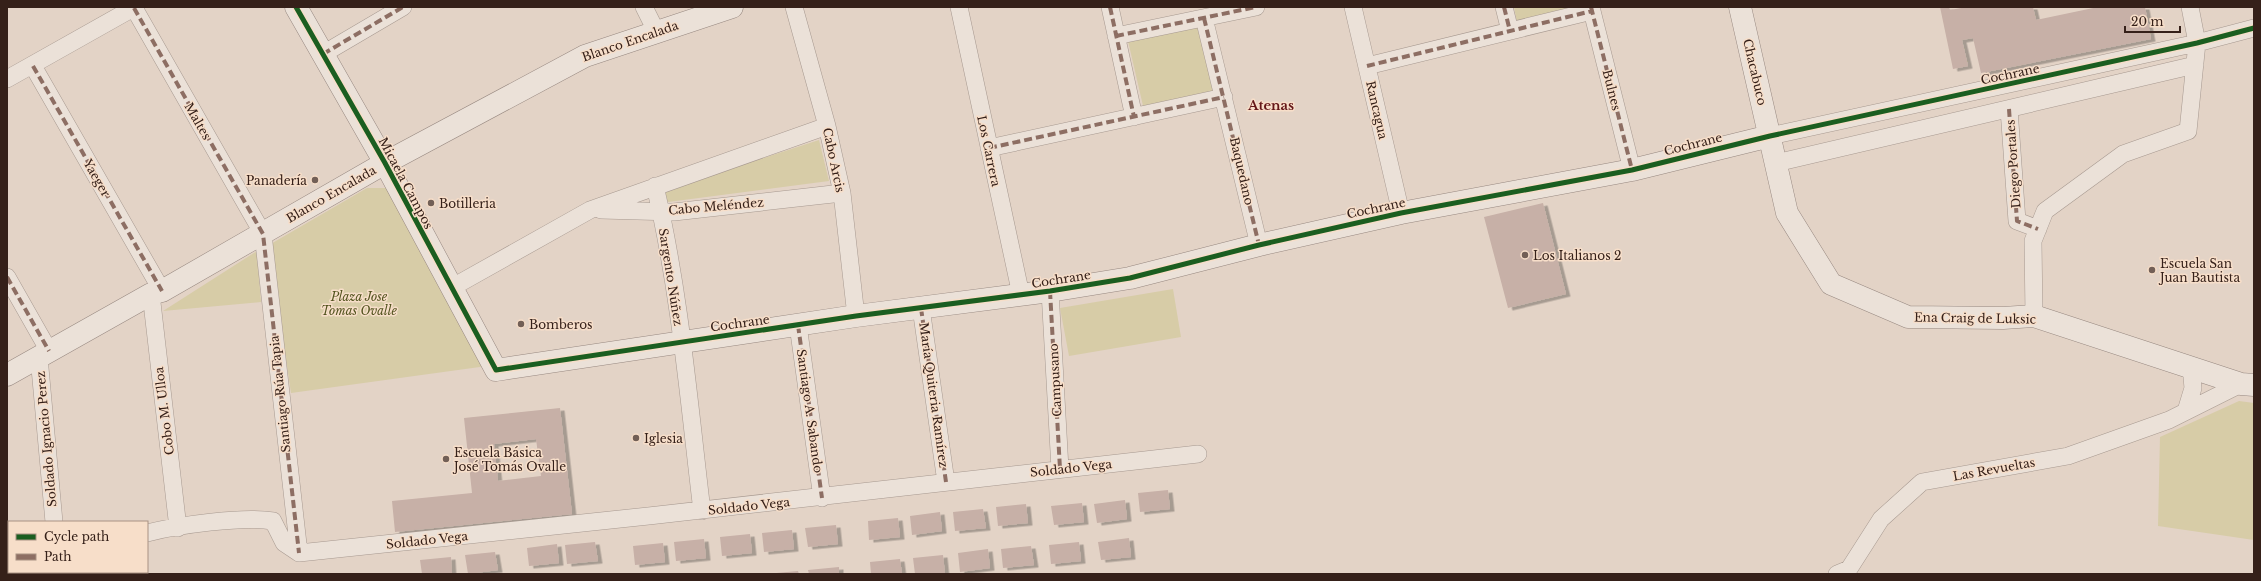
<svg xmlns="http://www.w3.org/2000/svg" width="2261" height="581" font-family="'Libre Baskerville',serif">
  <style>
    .green { fill: #d7cca7 }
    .building { fill: #c7b0a7; fill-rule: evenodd; filter: url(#shadow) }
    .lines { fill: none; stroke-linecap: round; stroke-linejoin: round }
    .street-casing { stroke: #a79990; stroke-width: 18 }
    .secondary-casing { stroke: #978880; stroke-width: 23 }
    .street { stroke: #ebe1d8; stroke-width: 17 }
    .secondary { stroke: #ebe1d8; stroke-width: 22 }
    .quiet { stroke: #8d6e63; stroke-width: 4; stroke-dasharray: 8 4; stroke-linecap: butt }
    .cycleway-casing { stroke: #f7dec9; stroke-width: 8 }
    .cycleway { stroke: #1b5e20; stroke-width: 5 }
    .poi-dot { fill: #725f56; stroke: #f7dec9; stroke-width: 1.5 }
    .labels { text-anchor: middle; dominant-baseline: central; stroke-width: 3; stroke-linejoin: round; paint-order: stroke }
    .street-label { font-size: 12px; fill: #352019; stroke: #f7dec9 }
    .poi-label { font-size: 12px; fill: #352019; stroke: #f7dec9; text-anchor: start }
    .park-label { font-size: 12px; font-style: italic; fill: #52531e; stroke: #f7dec9 }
    .neighbourhood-label { font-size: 13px; font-weight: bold; fill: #641618; stroke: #f7dec9 }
  </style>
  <defs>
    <filter id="shadow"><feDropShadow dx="4.5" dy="2.5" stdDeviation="0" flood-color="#0004"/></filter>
  </defs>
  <rect width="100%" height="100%" fill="#e3d3c6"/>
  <!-- green -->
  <path class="green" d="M1514 7H1583L1517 23Z
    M1200 25 1216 94 1144 110 1128 41Z
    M819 140 829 181 668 202 662 191Z
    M367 188H386L487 366 291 393 269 245Z
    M257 251 261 302 163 311Z
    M1173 289 1181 337 1069 356 1060 308Z
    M2239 401 2254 403V540L2158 526 2160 437Z"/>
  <!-- building -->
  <path class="building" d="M1940 7H1949L1950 10 1967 7H2033L2036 20 2098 7H2145L2151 39 1981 73 1973 38 1962 40 1968 66 1953 69Z
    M1543 203 1566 294 1508 308 1484 217Z
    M560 408 572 514 395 532 392 501 472 493 464 418ZM536 439 541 476 498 481 494 444Z
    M1168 490 1170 509 1140 512 1138 493Z
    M1125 500 1127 519 1097 523 1094 504Z
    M1082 503 1084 522 1054 525 1051 506Z
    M1026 504 1028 523 998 526 996 507Z
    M983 509 986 528 955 531 953 512Z
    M940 512 942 531 912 535 910 516Z
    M898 518 900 537 869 540 868 521Z
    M836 525 838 544 808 547 805 528Z
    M792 530 794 549 764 552 762 533Z
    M750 534 752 553 722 556 720 537Z
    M1129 538 1131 557 1101 560 1098 542Z
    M704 539 706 558 676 561 674 542Z
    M595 542 598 561 567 564 565 545Z
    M1079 542 1081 561 1051 564 1049 545Z
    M663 543 665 562 635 565 633 546Z
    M557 544 559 563 529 566 527 548Z
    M1031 546 1034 565 1003 568 1001 549Z
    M988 549 990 568 960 572 958 553Z
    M495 552 498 570 468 574 465 555Z
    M943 555 945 574H915L913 558Z
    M451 557 452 574H422L420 560Z
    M900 559 902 574H871L870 562Z
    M839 567V574H809L808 570Z
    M798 571 799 574H776V573Z"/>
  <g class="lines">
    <!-- street casing -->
    <g class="street-casing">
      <path id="street" d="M644 7 656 31
        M794 7 827 126 842 193 856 316
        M959 7 1021 295
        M1110 7 1134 117
        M1353 7 1401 213
        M1504 7 1510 31
        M1591 7 1632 170
        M134 8 263 234 299 553
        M1204 18 1259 245
        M1116 36 1256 7
        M323 54 403 7
        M33 66 162 291
        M1367 66 1592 11
        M7 79 135 7
        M2009 109 2017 221 2038 229
        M1770 136 2197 43 2254 28
        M989 148 1224 97
        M1776 163 2195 65
        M655 186C680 292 689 403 702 511
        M601 210 674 212 842 193
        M7 277 49 351
        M451 288 590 210 827 126
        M1050 291 1060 469
        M151 294 178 528
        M921 308 946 482
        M2034 316 2033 241 2045 211 2123 154 2188 131 2197 43 2190 7
        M798 325 822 498
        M39 357 54 522
        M2186 411 2193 388 2191 367
        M147 533C178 525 243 516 273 521L284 543 299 553
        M299 553C599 522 898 489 1198 454
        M55 574V572
        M1837 574 1849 569 1881 519 1922 482 2068 456 2169 420 2241 384"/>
    </g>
    <!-- secondary casing -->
    <g class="secondary-casing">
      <path id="secondary" d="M296 7 385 163 496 370 856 316 1050 291 1130 278 1259 245 1401 213 1632 170 1770 136
        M1740 7 1787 213 1831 284 1908 317 2003 318 2034 316 2241 384 2254 385
        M7 375 151 294 162 291 385 163 585 56 732 7"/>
    </g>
    <!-- street -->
    <use href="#street" class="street"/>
    <!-- secondary -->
    <use href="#secondary" class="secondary"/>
    <!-- quiet -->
    <path class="quiet" d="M1110 7 1134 117
      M1504 7 1510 31
      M1591 7 1632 170
      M134 8 263 234 299 553
      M1204 18 1259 245
      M1116 36 1256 7
      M323 54 403 7
      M33 66 162 291
      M1367 66 1592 11
      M2009 109 2017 221 2038 229
      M989 148 1224 97
      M7 277 49 351
      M1050 291 1060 469
      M921 308 946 482
      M798 325 822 498"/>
    <!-- cycleway casing -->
    <g class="cycleway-casing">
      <path id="cycleway" d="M296 7 385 163 496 370 856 316 1050 291 1130 278 1259 245 1401 213 1632 170 1770 136 2197 43 2254 28"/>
    </g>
    <!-- cycleway -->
    <use href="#cycleway" class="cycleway"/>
  </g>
  <!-- markers -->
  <g class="poi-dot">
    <circle cx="315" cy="180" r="4"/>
    <circle cx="431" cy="203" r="4"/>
    <circle cx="1525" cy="255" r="4"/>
    <circle cx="2152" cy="270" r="4"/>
    <circle cx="521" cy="324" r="4"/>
    <circle cx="636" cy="438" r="4"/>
    <circle cx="446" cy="459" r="4"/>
  </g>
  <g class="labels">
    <!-- street labels -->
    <g class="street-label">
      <text transform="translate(630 41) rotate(-19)">Blanco Encalada</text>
      <text transform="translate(1755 72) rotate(77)">Chacabuco</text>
      <text transform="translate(2010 74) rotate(-12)">Cochrane</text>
      <text transform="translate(1612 90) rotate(76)">Bulnes</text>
      <text transform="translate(1377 110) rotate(77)">Rancagua</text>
      <text transform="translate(198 121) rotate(60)">Maltes</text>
      <text transform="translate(1693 144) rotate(-14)">Cochrane</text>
      <text transform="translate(989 151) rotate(78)">Los Carrera</text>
      <text transform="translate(834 160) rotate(78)">Cabo Arcis</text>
      <text transform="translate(2013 164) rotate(-94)">Diego Portales</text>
      <text transform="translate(1242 171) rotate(77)">Baquedano</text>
      <text transform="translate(97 178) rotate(60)">Yaeger</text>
      <text transform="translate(406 183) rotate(62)">Micaela Campos</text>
      <text transform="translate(331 194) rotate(-30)">Blanco Encalada</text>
      <text transform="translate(716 206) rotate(-5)">Cabo Meléndez</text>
      <text transform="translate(1376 208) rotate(-12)">Cochrane</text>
      <text transform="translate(671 277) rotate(81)">Sargento Núñez</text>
      <text transform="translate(1061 279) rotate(-9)">Cochrane</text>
      <text transform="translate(1975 318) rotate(1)">Ena Craig de Luksic</text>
      <text transform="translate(740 323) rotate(-8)">Cochrane</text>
      <text transform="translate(1055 380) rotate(-93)">Campusano</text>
      <text transform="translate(280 394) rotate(-96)">Santiago Rúa Tapia</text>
      <text transform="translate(934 395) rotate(82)">María Quiteria Ramírez</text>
      <text transform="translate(164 411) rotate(-97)">Cobo M. Ulloa</text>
      <text transform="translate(810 411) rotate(82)">Santiago A. Sabando</text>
      <text transform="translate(46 439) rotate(-95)">Soldado Ignacio Perez</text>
      <text transform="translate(1071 468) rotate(-6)">Soldado Vega</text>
      <text transform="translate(1994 469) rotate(-10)">Las Revueltas</text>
      <text transform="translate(749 506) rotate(-6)">Soldado Vega</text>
      <text transform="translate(427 540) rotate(-6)">Soldado Vega</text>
    </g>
    <!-- poi labels -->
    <g class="poi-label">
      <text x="307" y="180" text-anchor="end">Panadería</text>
      <text x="439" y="203">Botilleria</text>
      <text x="1533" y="255">Los Italianos 2</text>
      <text x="2160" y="263">Escuela San<tspan x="2160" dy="14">Juan Bautista</tspan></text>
      <text x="529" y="324">Bomberos</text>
      <text x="644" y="438">Iglesia</text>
      <text x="454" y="452">Escuela Básica<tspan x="454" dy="14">José Tomás Ovalle</tspan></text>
    </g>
    <!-- park labels -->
    <g class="park-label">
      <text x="359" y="296">Plaza Jose<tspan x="359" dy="14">Tomas Ovalle</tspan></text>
    </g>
    <!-- neighbourhood labels -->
    <g class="neighbourhood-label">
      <text x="1271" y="105">Atenas</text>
    </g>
  </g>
  <!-- border -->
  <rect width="2261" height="581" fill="none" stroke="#352019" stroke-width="16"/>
  <!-- legend -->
  <rect x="8" y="521" width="140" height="52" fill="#f7dec9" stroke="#a99283"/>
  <rect x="16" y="534" width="20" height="6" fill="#1b5e20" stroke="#a99283"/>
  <text x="44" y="541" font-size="12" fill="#352019">Cycle path</text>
  <rect x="16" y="554" width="20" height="6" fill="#8d6e63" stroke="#a99283"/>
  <text x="44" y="561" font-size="12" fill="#352019">Path</text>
  <!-- scale -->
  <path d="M2125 26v6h55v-6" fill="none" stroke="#352019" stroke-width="2"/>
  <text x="2131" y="26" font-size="12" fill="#352019" stroke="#f7dec9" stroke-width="3" paint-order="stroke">20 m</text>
</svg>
